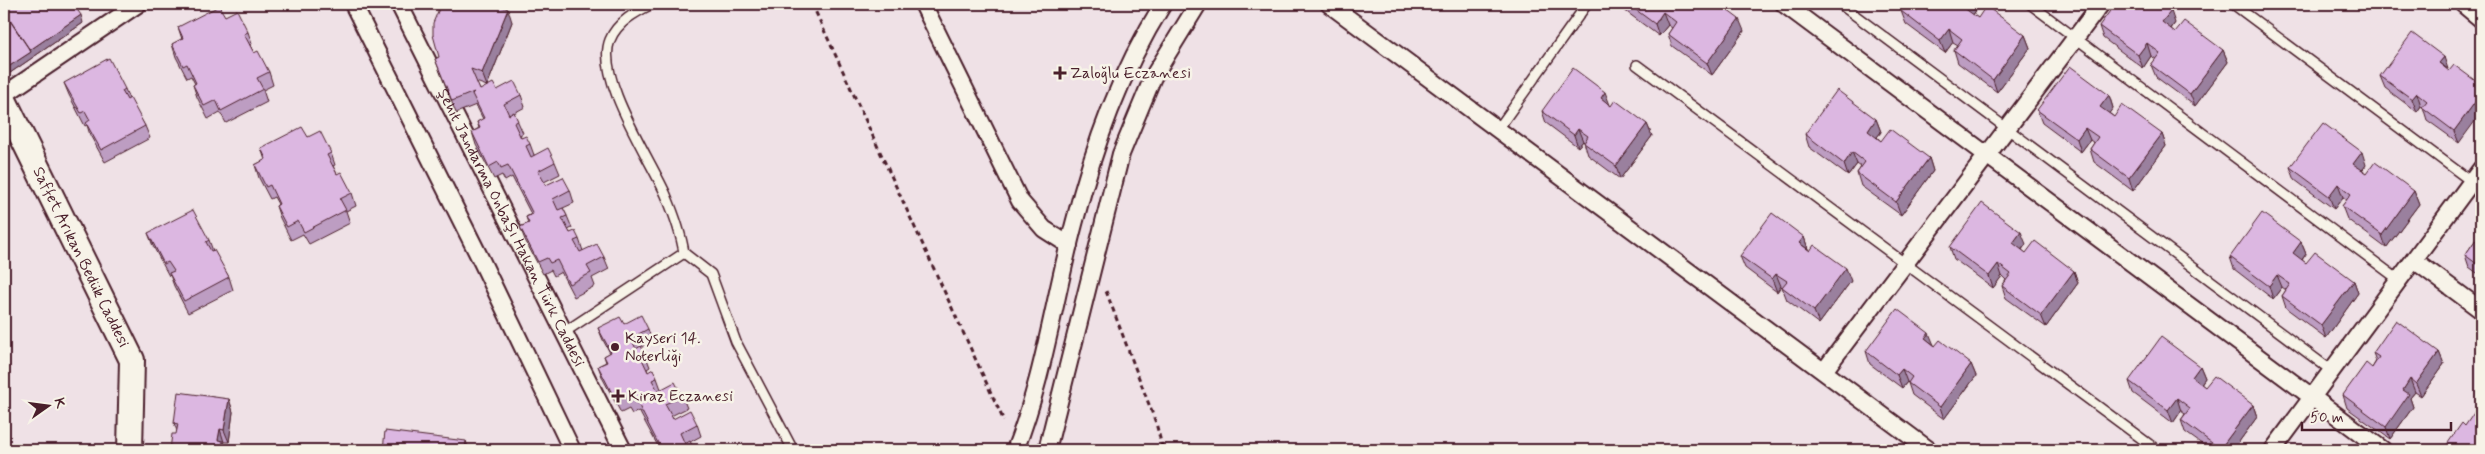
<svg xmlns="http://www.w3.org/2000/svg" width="2485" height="454" font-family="Mynerve,sans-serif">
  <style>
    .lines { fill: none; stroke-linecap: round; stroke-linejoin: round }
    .lane-casing { stroke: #4a1f2b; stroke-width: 12 }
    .street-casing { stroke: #4a1f2b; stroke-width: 20 }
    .secondary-casing { stroke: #4a1f2b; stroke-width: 28 }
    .path { stroke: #4a1f2b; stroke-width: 3; stroke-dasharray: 5 4; stroke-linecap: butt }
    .lane { stroke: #f7f3e8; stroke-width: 9 }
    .street { stroke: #f7f3e8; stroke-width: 16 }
    .secondary { stroke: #f7f3e8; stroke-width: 24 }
    .wall { fill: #bd9dc2; stroke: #4a1f2b }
    .shaded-wall { fill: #9a809e; stroke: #4a1f2b }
    .building { fill: #dcb7e1; stroke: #4a1f2b }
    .poi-dot { fill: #4a1f2b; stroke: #f7f3e8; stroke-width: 2 }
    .labels { text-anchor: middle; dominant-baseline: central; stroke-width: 5; stroke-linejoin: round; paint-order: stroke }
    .poi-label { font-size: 16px; fill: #4a1f2b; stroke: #f7f3e8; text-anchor: start }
    .street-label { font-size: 16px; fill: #4a1f2b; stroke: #f7f3e8 }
  </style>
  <rect width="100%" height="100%" fill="#efe1e6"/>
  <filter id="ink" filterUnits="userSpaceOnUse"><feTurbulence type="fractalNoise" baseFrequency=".02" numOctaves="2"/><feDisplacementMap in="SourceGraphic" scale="10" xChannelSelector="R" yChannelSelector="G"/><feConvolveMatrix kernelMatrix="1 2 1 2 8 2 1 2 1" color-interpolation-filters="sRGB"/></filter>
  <g filter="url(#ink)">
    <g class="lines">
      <!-- lane casing -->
      <g class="lane-casing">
        <path id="lane" d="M1840 4 2332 371
          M2030 4 2399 280
          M2233 4 2472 182
          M1637 65 2157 450
          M1498 129 1587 4
          M684 253 711 274 736 342 793 450
          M563 333 684 253C681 233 674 214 666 195 651 160 595 77 610 40 617 22 636 12 652 4"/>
      </g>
      <!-- street casing -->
      <g class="street-casing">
        <g id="street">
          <path d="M353 4 482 262 572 450"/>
          <path id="s1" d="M399 4 623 450"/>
          <path d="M923 4 1020 201 1044 229 1069 245"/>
          <path d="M1329 4 1929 450"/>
          <path d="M1784 4 2383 450"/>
          <path d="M2463 4 2481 19"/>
          <path d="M4 95 138 4"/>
          <path d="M2414 260 2481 310"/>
          <path d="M1824 371 2101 4"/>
          <path d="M1015 450C1044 377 1054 299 1074 224 1094 145 1120 73 1163 4"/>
          <path d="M1047 450 1121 154 1153 77 1198 4"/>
          <path d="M2273 450 2481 169"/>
        </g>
      </g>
      <!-- secondary casing -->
      <g class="secondary-casing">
        <g id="secondary">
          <path id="s2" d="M4 100 132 360 130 450"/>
        </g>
      </g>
      <!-- path -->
      <path class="path" d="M812 4 1004 421
        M1106 291 1156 423 1163 450"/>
      <!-- lane -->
      <use href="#lane" class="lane"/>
      <!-- street -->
      <use href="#street" class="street"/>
      <!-- secondary -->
      <use href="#secondary" class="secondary"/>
    </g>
    <!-- wall -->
    <path class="wall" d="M4 4 83 23 10 73 4 63Z
      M1619 4H1719L1744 31 1712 75 1672 46 1668 34 1672 28 1668 25 1659 36 1620 7Z
      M500 6 512 22 487 86 476 82 480 90H497L521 95 525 107 514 113 523 133 520 135 521 138 530 144 534 155 555 162 560 174 544 182 546 185 570 190 574 203 563 208 567 216 572 228 568 230 570 233 579 239 583 251 604 257 609 269 592 278 595 286 574 297 561 272 554 276 551 270 543 274 525 240 520 227 528 223 526 217 531 214 512 177 505 181 502 175 494 179 476 145 472 132 479 128 477 122 483 119 476 105 456 113 435 59 439 57Z
      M1977 9 1973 15 1978 18 2025 35 2030 48 1997 92 1958 63 1954 50 1958 45 1953 42 1945 53 1906 24 1901 11Z
      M225 16 248 32 252 44 250 45 254 53 269 72 273 85 263 90 267 102 226 123 220 112 208 119 197 97 193 85 195 84 191 76 187 78 176 57 172 44 182 39 178 27Z
      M2175 23 2171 29 2175 32 2223 50 2228 62 2195 106 2156 77 2151 65 2156 59 2151 56 2143 68 2103 38 2099 26Z
      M2444 57 2459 143 2427 120 2423 107 2421 106 2417 112 2385 88 2380 76Z
      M64 83 125 89 129 99 145 126 150 138 105 162 90 135 87 125 85 126 69 95Z
      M2109 95 2113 108 2109 113 2114 117 2162 134 2166 146 2133 191 2094 162 2090 149 2094 143 2090 140 2081 152 2042 123 2037 110Z
      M1609 105 1647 124 1652 136 1620 179 1588 155 1584 142 1583 141 1578 147 1546 123 1542 111Z
      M1876 119 1881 132 1877 137 1881 141 1929 158 1933 171 1901 215 1861 186 1857 173 1861 167 1857 164 1848 176 1809 147 1805 134Z
      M308 137 331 153 335 165 333 166 337 174 352 193 356 206 346 211 350 223 309 244 303 234 291 240 280 218 276 206 278 204 274 197 270 199 259 178 255 165 265 160 261 148Z
      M2366 165 2362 170 2367 173 2414 191 2419 204 2386 248 2347 219 2342 206 2347 200 2343 197 2334 209 2295 180 2290 167Z
      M2481 232V276L2469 267 2465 255Z
      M148 233 209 240 213 251 229 277 233 290 188 313 174 286 170 275 169 276 153 246Z
      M1804 237 1808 249 1851 281 1819 324 1787 300 1782 287 1781 286 1777 292 1745 268 1740 256Z
      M2301 242 2306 254 2302 260 2306 263 2354 281 2358 293 2326 338 2286 308 2282 296 2286 290 2282 287 2273 299 2234 269 2230 257Z
      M2026 244 2022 250 2026 253 2074 271 2078 283 2046 327 2006 298 2002 286 2006 280 2002 276 1993 288 1954 259 1950 247Z
      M598 328 648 329 652 341 641 347 645 354 650 367 647 369 648 372 657 378 661 389 682 396 687 408 671 416 673 419 697 424 701 436 690 442 694 450H655L659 448 639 411 632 414 629 409 621 413 603 379 598 366 606 362 604 356 610 353 603 340Z
      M1934 345 1971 364 1976 376 1944 419 1912 395 1908 383 1907 382 1902 388 1870 364 1866 351Z
      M2439 352 2444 364 2421 396 2415 392 2410 398 2413 407 2390 439 2347 408 2343 395 2372 368 2376 361 2373 353Z
      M2200 366 2205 378 2201 384 2205 387 2253 405 2257 417 2233 450H2210L2185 432 2181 420 2185 414 2181 411 2173 423 2133 393 2129 381Z
      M229 399 233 412 229 442H224V443L177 431 174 423Z"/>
    <!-- shaded-wall -->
    <path class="shaded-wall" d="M487 4H504L490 13Z
      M1967 4H1975L1977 9 1969 20 1964 8Z
      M508 9 512 22 487 86 482 73Z
      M2171 11 2175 23 2166 35 2162 22Z
      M1663 12 1668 25 1659 36 1655 24Z
      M81 15 83 23 10 73 8 67 31 52 30 50Z
      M1739 19 1744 31 1712 75 1707 63Z
      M1949 29 1953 42 1945 53 1940 41Z
      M2025 35 2030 48 1997 92 1993 80Z
      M2147 43 2151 56 2143 68 2138 55Z
      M2223 50 2228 62 2195 106 2190 94Z
      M2444 57 2448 69 2439 63Z
      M1605 92 1610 105 1601 98Z
      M2417 93 2421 106 2417 112 2412 99Z
      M2481 94V113L2459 143 2454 131Z
      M2109 95 2113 108 2105 119 2100 107Z
      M1876 119 1881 132 1872 143 1868 131Z
      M1647 124 1652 136 1620 179 1616 166Z
      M2085 128 2090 140 2081 152 2077 139Z
      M1578 129 1583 141 1578 147 1574 135Z
      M2162 134 2166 146 2133 191 2129 178Z
      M1852 152 1857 164 1848 176 1844 164Z
      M2362 152 2366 165 2358 176 2353 164Z
      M1929 158 1933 171 1901 215 1896 202Z
      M2338 184 2343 197 2334 209 2329 196Z
      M2414 191 2419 204 2386 248 2382 235Z
      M2021 232 2026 244 2017 255 2013 243Z
      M1804 237 1808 249 1799 243Z
      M2301 242 2306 254 2297 266 2293 253Z
      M1998 264 2002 276 1993 288 1989 276Z
      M1846 268 1851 281 1819 324 1814 311Z
      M2074 271 2078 283 2046 327 2041 315Z
      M1776 274 1781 286 1777 292 1772 279Z
      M2277 275 2282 287 2273 299 2269 286Z
      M2354 281 2358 293 2326 338 2321 325Z
      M1929 333 1934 345 1925 338Z
      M2439 352 2444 364 2421 396 2416 384Z
      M1971 364 1976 376 1944 419 1940 407Z
      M2200 366 2205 378 2196 390 2192 377Z
      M1902 369 1907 382 1902 388 1897 375Z
      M2410 379 2415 392 2410 398 2413 407 2390 439 2386 427 2403 390Z
      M2177 398 2181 411 2173 423 2168 410Z
      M229 399 233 412 229 442 224 430Z
      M2253 405 2257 417 2233 450H2220V449Z
      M220 429 224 442 226 450H222L218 440Z
      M466 441 469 450H465Z"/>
    <!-- building -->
    <path class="building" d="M4 4H73L81 15 30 50 4 11Z
      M441 4H494L508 9 482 73 471 69 480 90 493 83 497 90 514 81 521 95 504 104 509 115 514 112 518 121 514 123 521 138 526 136 530 144 526 146 531 157 548 148 555 162 538 171 546 185 563 177 570 190 553 199 558 210 563 208 567 216 562 218 570 233 575 231 579 239 574 241 580 252 597 244 604 257 587 266 591 273 569 284 557 260 550 263 547 258 538 262 520 227 529 223 526 217 533 214 508 165 501 168 498 162 489 167 472 132 480 128 477 122 484 118 472 94 474 92 452 101 435 59 439 57 433 35V23Z
      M1628 4H1719L1739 19 1707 63 1668 34 1676 22 1663 12 1655 24Z
      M1907 4H1967L1964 8 1978 18 1986 6 2025 35 1993 80 1954 50 1962 39 1949 29 1940 41 1901 11Z
      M2115 4H2161L2171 11 2162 22 2175 32 2184 21 2223 50 2190 94 2151 65 2160 53 2147 43 2138 55 2099 26Z
      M219 6 225 16 237 10 248 32 244 34 254 53 258 51 269 72 257 78 263 89 221 111 216 100 204 106 193 85 196 83 187 64 183 66 172 44 183 38 178 27Z
      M4 12 31 52 8 67 4 61Z
      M2412 33 2444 57 2439 63 2449 71 2454 65 2481 85V94L2454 131 2422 107 2427 101 2417 93 2412 99 2380 76Z
      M109 58 125 89 122 91 127 100 130 98 145 126 101 150 86 123 90 120 85 111 81 113 64 83Z
      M2070 66 2109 95 2100 107 2114 117 2122 105 2162 134 2129 178 2090 149 2098 137 2085 128 2077 139 2037 110Z
      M1573 68 1605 92 1601 98 1611 106 1615 100 1647 124 1616 166 1584 143 1588 136 1578 129 1574 135 1542 111Z
      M1837 90 1876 119 1868 131 1881 141 1890 129 1929 158 1896 202 1857 173 1865 162 1852 152 1844 164 1805 134Z
      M2323 123 2362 152 2353 164 2367 173 2375 162 2414 191 2382 235 2342 206 2351 194 2338 184 2329 196 2290 167Z
      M302 127 308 137 320 131 331 153 327 155 337 174 341 172 352 193 340 199 346 210 304 232 298 221 287 227 276 206 279 204 270 185 266 187 255 165 266 159 261 148Z
      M1982 203 2021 232 2013 243 2026 253 2035 241 2074 271 2041 315 2002 286 2011 274 1998 264 1989 276 1950 247Z
      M193 210 209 240 206 242 211 251 214 250 229 277 184 301 169 273 174 271 168 262 164 264 148 233Z
      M1772 213 1804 237 1799 243 1810 251 1814 245 1846 268 1814 311 1782 287 1787 281 1776 274 1772 279 1740 256Z
      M2262 213 2301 242 2293 253 2306 263 2315 252 2354 281 2321 325 2282 296 2290 284 2277 275 2269 286 2230 257Z
      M2481 232V267L2465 255Z
      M1897 309 1929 333 1925 338 1935 346 1940 340 1971 364 1940 407 1908 383 1912 377 1902 369 1897 375 1866 351Z
      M641 315 648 329 631 338 636 349 641 346 645 354 641 357 648 372 653 369 657 378 652 380 658 391 675 382 682 396 665 404 673 419 690 410 697 424 680 433 685 444 690 441 694 450H655L660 447 635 398 628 402 625 396 616 401 598 366 607 362 604 356 611 352 598 328 620 317 624 324Z
      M2396 320 2439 352 2416 384 2410 379 2403 390 2409 394 2386 427 2343 395 2366 363 2372 368 2379 357 2373 353Z
      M2161 337 2200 366 2192 377 2205 387 2214 376 2253 405 2220 449 2181 420 2190 408 2177 398 2168 410 2129 381Z
      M178 392 229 399 224 430 220 429 218 440 223 441 222 450H170L172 434H176L178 424 174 423Z
      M2478 407 2481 409V450H2443L2462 423 2465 426Z
      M385 431 466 441 465 450H383Z"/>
  </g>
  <!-- markers -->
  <g class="poi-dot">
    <path d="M1057.5 65.5h5v5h5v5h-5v5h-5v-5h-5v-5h5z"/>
    <circle cx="615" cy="347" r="5"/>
    <path d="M615.5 388.5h5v5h5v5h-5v5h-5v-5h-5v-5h5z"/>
  </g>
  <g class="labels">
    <!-- poi labels -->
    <g class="poi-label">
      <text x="1070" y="73">Zaloğlu Eczanesi</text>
      <text x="625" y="338">Kayseri 14.<tspan x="625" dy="18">Noterliği</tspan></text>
      <text x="628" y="396">Kiraz Eczanesi</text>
    </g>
    <!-- street labels -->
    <g class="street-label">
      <text stroke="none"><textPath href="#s1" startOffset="250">Şehit Jandarma Onbaşı Hakan Türk Caddesi</textPath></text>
      <text stroke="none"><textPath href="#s2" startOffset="175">Saffet Arıkan Bedük Caddesi</textPath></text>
    </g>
  </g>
  <!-- margin -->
  <rect width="2485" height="454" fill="none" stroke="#f7f3e8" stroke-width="20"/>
  <rect x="10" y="10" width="2465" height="434" fill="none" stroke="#4a1f2b" stroke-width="2" filter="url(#ink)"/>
  <!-- north arrow -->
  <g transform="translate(48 406) rotate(76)" stroke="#f7f3e8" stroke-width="4" paint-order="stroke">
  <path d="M0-4L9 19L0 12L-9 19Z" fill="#4a1f2b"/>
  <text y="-8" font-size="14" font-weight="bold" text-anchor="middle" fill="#4a1f2b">K</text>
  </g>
  <!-- scale -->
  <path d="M2302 422v8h149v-8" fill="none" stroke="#4a1f2b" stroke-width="2.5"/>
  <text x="2310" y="422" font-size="15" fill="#4a1f2b" stroke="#f7f3e8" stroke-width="4" paint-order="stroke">50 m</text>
</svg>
